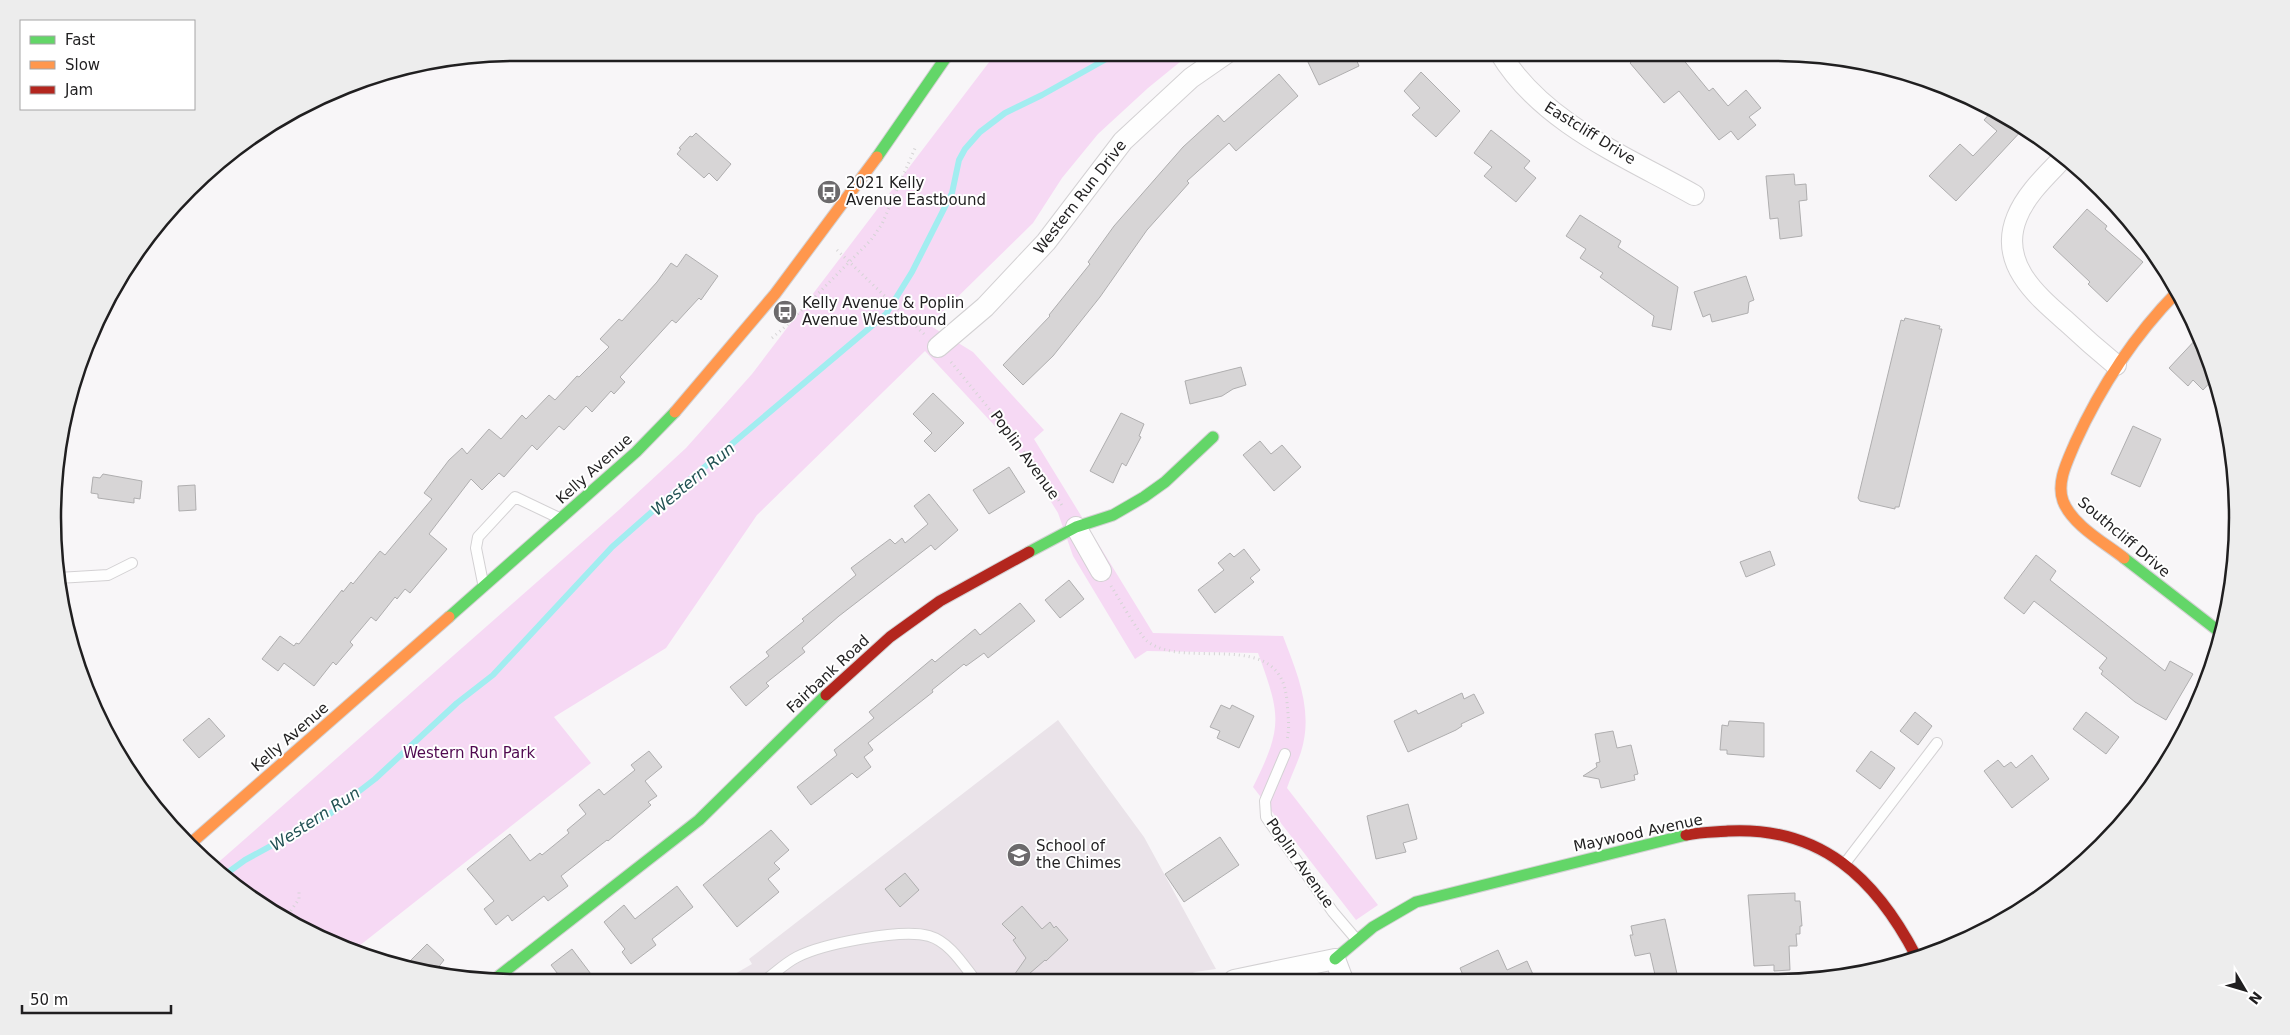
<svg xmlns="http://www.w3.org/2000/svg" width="2290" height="1035" font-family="'DejaVu Sans',sans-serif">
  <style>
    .built { fill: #eae3e9 }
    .green { fill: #f6d9f4 }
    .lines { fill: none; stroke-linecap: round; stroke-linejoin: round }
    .stream { stroke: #a2edf0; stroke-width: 6 }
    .building { fill: #d7d5d6; stroke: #afaeaf }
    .lane-casing { stroke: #d3d1d3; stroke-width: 12 }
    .street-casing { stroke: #d3d1d3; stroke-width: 22 }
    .fast-casing { stroke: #d3d1d3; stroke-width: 13 }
    .slow-casing { stroke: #d3d1d3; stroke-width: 13 }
    .jam-casing { stroke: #d3d1d3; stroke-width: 13 }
    .path { stroke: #d5d4d5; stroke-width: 3; stroke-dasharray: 1 4; stroke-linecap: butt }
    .lane { stroke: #fefefe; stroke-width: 10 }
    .street { stroke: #fefefe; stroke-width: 20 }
    .fast { stroke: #63d668; stroke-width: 11 }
    .slow { stroke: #ff974d; stroke-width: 11 }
    .jam { stroke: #b3261e; stroke-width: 11 }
    .labels { text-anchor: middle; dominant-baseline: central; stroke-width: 4; stroke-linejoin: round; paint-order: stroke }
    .street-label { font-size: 15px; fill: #201f20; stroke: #fff }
    .poi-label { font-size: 15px; fill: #201f20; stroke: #fff; text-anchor: start }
    .park-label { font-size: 15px; fill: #500950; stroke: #fff }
    .water-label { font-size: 16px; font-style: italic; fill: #225254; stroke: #fff }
    .rim { fill: none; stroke: #201f20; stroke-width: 2.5 }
  </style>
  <rect width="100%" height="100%" fill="#f8f6f8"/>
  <!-- built -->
  <path class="built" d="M1058 720 1144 837 1216 969 1195 972 1176 980 721 982 752 964 749 959Z"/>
  <!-- green -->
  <path class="green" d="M996 53H1191L1148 88 1098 134 1062 178 1033 223 929 325 973 352 1044 430 1034 439 1153 633 1283 636C1297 673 1314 711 1301 752 1297 764 1291 776 1287 788L1378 905 1356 920 1253 787C1283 727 1281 716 1258 653L1147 651 1135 659 1073 556 1058 513 1022 455 925 351 757 515 666 648 554 717 591 763 354 950 234 886 213 867 620 509 686 448 752 374Z"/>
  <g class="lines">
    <!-- stream -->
    <path class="stream" d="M223 876 245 860 331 813 375 779 457 703 493 675 612 547 663 502 886 314 912 272 952 193 959 160 965 149 980 132 1005 113 1042 95 1117 53"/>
  </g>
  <!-- building -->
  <path class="building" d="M1321 52H1353L1359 66 1319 85 1307 60Z
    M1642 52H1677L1709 91 1713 88 1728 106 1746 90 1761 108 1749 117 1756 125 1738 140 1731 131 1719 140 1679 91 1664 103 1630 63Z
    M1421 72 1460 111 1436 137 1412 115 1420 108 1404 91Z
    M1279 74 1298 96 1236 151 1229 143 1187 181 1189 183 1147 230 1100 297 1053 356 1023 385 1003 365 1050 316 1049 315 1090 264 1088 262 1114 226 1183 147 1218 115 1224 122Z
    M1993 110 2024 128 1956 201 1929 176 1960 144 1973 156 1997 131 1984 120Z
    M1491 130 1530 161 1524 168 1536 178 1516 202 1484 176 1492 167 1474 153Z
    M696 133 731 164 717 181 709 173 704 178 677 154 681 149 679 148 690 136 692 137Z
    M1794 174 1795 185 1806 184 1807 200 1799 201 1802 236 1780 239 1778 218 1770 219 1766 176Z
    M2087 209 2107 226 2105 229 2143 262 2107 302 2088 284 2090 282 2053 247Z
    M1580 215 1621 241 1618 247 1678 287 1671 330 1652 326 1654 316 1600 277 1603 273 1580 258 1586 249 1566 236Z
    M686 254 718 276 701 300 699 298 676 323 672 320 620 377 625 382 614 394 611 391 592 412 586 406 564 430 559 426 537 450 532 445 504 477 499 473 482 490 471 479 429 534 447 549 410 593 405 589 397 599 395 597 376 621 371 617 350 642 353 645 336 665 333 662 314 686 284 663 278 671 262 659 280 636 294 646 296 643 299 644 342 590 343 592 351 582 353 584 380 551 385 555 432 499 424 493 449 460 462 448 467 454 489 429 501 439 522 415 526 419 549 395 555 400 577 376 579 377 609 347 600 339 619 319 622 321 657 282 671 263 677 267Z
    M1746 276 1754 300 1749 302 1748 313 1712 322 1710 314 1703 317 1694 292Z
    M1905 318 1940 326 1939 329H1942L1899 507H1895V509L1860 501 1858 498 1901 320 1904 321Z
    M2199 336 2214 378 2203 390 2193 380 2188 386 2169 368Z
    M1241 367 1246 385 1233 389 1222 396 1190 404 1185 381Z
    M933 393 964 423 935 452 924 441 932 433 913 414Z
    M1121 413 1144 424 1139 436 1141 437 1126 466 1122 463 1113 483 1090 471Z
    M2133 426 2161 439 2140 487 2111 474Z
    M1260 441 1271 454 1282 445 1301 467 1274 491 1243 455Z
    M1009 467 1025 492 989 514 973 490Z
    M103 474 142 481 140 499 134 498V503L98 498V494L91 493 93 477 100 478Z
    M195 485 196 510 179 511 178 486Z
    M929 494 958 530 935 550 931 545 839 616 802 648 805 652 766 683 769 686 746 706 730 687 769 656 766 652 804 621 802 619 856 575 851 568 890 539 895 544 902 538 905 543 928 524 914 506Z
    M1244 549 1260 570 1250 578 1254 582 1215 613 1198 590 1224 570 1218 563 1230 553 1234 557Z
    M1770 551 1775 565 1746 577 1740 562Z
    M2036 555 2056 571 2050 580 2165 671 2170 661 2193 674 2166 720 2135 702 2101 674 2103 671 2099 668 2107 658 2034 601 2024 614 2004 598Z
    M1069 580 1084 599 1060 618 1045 600Z
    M1020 603 1035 621 988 658 984 653 966 666 964 664 932 690 933 692 868 743 873 750 864 757 871 767 857 778 852 773 811 805 797 787 837 755 834 750 874 718 869 712 932 659 935 662 975 629 980 635Z
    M1462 693 1464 699 1474 694 1484 713 1461 724 1462 726 1456 730 1408 752 1394 721 1416 710 1418 714Z
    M1221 705 1230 709 1232 705 1254 716 1239 748 1217 738 1220 731 1210 727Z
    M1915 712 1932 726 1918 745 1900 731Z
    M2086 712 2119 737 2106 754 2073 729Z
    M209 718 225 736 199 758 183 740Z
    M1729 721 1764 723V757L1727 754V750H1720L1722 725 1728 726Z
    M1613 731 1617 748 1631 745 1638 774 1634 775 1635 780 1601 788 1599 779 1583 776 1597 767 1596 763 1600 762 1595 734Z
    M649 751 662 767 645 781 657 796 648 802 651 805 608 841 607 840 561 876 568 886 548 901 544 896 512 921 508 915 496 925 484 909 494 901 467 869 510 834 530 861 540 853 542 855 569 833 567 830 586 814 579 805 599 789 604 795 635 770 631 765Z
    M1871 751 1895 768 1880 789 1856 771Z
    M2032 755 2049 779 2012 808 1984 771 1998 760 2004 767 2011 762 2016 768Z
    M1408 804 1417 839 1403 843 1406 852 1376 859 1367 816Z
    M771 830 789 850 774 863 780 869 768 879 779 892 737 927 703 885Z
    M1220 837 1239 865 1184 902 1165 874Z
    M905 873 919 890 900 907 885 889Z
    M677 886 693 907 652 939 656 945 631 964 622 952 625 949 604 922 624 905 635 919Z
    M1795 893V901H1800L1802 926H1800V934H1796L1797 946H1789L1790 970 1774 971V965L1754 966 1748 895Z
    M1022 906 1042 929 1050 922 1054 928 1056 926 1068 940 1046 961 1045 960 1021 981H1010L1026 958 1013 940 1016 938 1002 924Z
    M1665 919 1677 974 1671 976 1672 979H1656L1650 953 1635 956 1630 935H1633L1631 926Z
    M427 944 444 960 437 969 407 964Z
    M572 949 597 982H564L551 965Z
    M1498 950 1507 970 1527 961 1535 979 1465 980 1460 968Z"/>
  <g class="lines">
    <!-- lane casing -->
    <g class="lane-casing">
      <path id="lane" d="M58 578 108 575 132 563
        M483 583 476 548 478 537 515 497 557 517
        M1285 754 1265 801 1266 817 1333 912 1356 939
        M1846 862 1937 743
        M763 982C774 974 785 963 797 957 822 944 902 928 929 936 950 942 964 966 976 981"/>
    </g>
    <!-- street casing -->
    <g class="street-casing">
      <path id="street" d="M1500 53C1542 123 1625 156 1694 195
        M2064 157C2047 175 2026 194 2017 217 1998 263 2036 295 2067 322 2083 337 2099 351 2116 365
        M938 347 985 307 1046 242 1123 141 1191 78 1227 53
        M1076 527 1101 571
        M1234 980 1335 959 1343 980"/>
    </g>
    <!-- fast casing -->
    <g class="fast-casing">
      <path id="fast" d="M877 157 949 53
        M1029 552 1076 527 1113 515 1144 497 1165 482 1213 437
        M2124 558 2221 633
        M449 617 636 452 675 412
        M1335 959 1373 927 1416 902 1686 835
        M495 979 699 820 826 695"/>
    </g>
    <!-- slow casing -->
    <g class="slow-casing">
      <path id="slow" d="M675 412 775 294 877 157
        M2124 558C2105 543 2072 525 2063 501 2056 482 2068 460 2075 443 2101 386 2133 337 2177 292
        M190 844 449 617"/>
    </g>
    <!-- jam casing -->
    <g class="jam-casing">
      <path id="jam" d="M826 695 890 637 940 601 1029 552
        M1686 835C1700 832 1715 832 1728 831 1821 826 1876 879 1916 956"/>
    </g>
    <!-- path -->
    <path class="path" d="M837 250 924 334
      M772 338 787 325 871 240 882 224 916 146
      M951 362 1043 475 1063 507
      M1111 586C1118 597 1139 634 1147 641 1186 672 1282 625 1287 702 1288 715 1290 727 1287 740
      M288 915 299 899V892"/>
    <!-- lane -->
    <use href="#lane" class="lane"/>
    <!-- street -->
    <use href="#street" class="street"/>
    <!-- fast -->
    <use href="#fast" class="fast"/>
    <!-- slow -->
    <use href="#slow" class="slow"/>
    <!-- jam -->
    <use href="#jam" class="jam"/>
  </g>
  <!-- icons -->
  <defs>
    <g id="bus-disc" transform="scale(1.25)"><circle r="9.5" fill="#6c6a6c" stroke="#fff"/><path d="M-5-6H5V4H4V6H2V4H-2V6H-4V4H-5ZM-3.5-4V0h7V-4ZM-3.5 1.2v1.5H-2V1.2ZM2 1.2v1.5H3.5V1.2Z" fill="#fff"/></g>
    <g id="school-disc" transform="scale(1.25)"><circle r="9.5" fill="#6c6a6c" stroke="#fff"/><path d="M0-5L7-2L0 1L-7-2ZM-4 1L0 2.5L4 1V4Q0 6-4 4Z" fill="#fff"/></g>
  </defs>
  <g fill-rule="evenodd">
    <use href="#bus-disc" x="829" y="192"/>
    <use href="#bus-disc" x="785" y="312"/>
    <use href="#school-disc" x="1019" y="855"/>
  </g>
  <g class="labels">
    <!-- street labels -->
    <g class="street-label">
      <text transform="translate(1590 133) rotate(32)">Eastcliff Drive</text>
      <text transform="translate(1080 197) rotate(-52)">Western Run Drive</text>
      <text transform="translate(1025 455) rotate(54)">Poplin Avenue</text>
      <text transform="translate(594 469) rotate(-42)">Kelly Avenue</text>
      <text transform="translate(2124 537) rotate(40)">Southcliff Drive</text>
      <text transform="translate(828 674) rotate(-43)">Fairbank Road</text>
      <text transform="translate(290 737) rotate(-41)">Kelly Avenue</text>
      <text transform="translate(1638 833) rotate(-12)">Maywood Avenue</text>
      <text transform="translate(1300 863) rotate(55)">Poplin Avenue</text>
    </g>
    <!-- poi labels -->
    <g class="poi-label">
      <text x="846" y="183">2021 Kelly<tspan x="846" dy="17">Avenue Eastbound</tspan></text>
      <text x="802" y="303">Kelly Avenue &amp; Poplin<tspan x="802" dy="17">Avenue Westbound</tspan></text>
      <text x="1036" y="846">School of<tspan x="1036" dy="17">the Chimes</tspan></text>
    </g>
    <!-- park labels -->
    <g class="park-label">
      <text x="469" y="753">Western Run Park</text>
    </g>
    <!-- water labels -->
    <g class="water-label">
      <text transform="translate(693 479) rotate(-40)">Western Run</text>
      <text transform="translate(315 819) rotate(-33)">Western Run</text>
    </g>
  </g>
  <!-- crop -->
  <path d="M0 0H2290V1035H0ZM517 61H1773A456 456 0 0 1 2229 517V518A456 456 0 0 1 1773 974H517A456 456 0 0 1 61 518V517A456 456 0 0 1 517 61Z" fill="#ededed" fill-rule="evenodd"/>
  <path class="rim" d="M517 61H1773A456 456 0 0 1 2229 517V518A456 456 0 0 1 1773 974H517A456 456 0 0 1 61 518V517A456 456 0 0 1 517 61Z"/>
  <!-- legend -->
  <rect x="20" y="20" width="175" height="90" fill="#ffffff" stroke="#a6a5a6"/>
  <rect x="30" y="36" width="25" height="8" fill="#63d668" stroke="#a6a5a6"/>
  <text x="65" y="45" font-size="15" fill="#201f20">Fast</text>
  <rect x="30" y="61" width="25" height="8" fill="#ff974d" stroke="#a6a5a6"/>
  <text x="65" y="70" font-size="15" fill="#201f20">Slow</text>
  <rect x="30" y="86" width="25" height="8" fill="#b3261e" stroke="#a6a5a6"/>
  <text x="65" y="95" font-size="15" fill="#201f20">Jam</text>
  <!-- north arrow -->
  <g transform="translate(2245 990) rotate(128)" stroke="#ffffff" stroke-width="4" paint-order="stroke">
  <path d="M0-4L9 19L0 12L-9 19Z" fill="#201f20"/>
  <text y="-8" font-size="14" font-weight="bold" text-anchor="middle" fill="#201f20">N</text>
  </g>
  <!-- scale -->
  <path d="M22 1005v8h149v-8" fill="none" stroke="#201f20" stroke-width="2.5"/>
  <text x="30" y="1005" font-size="15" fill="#201f20" stroke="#ffffff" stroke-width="4" paint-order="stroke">50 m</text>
</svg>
